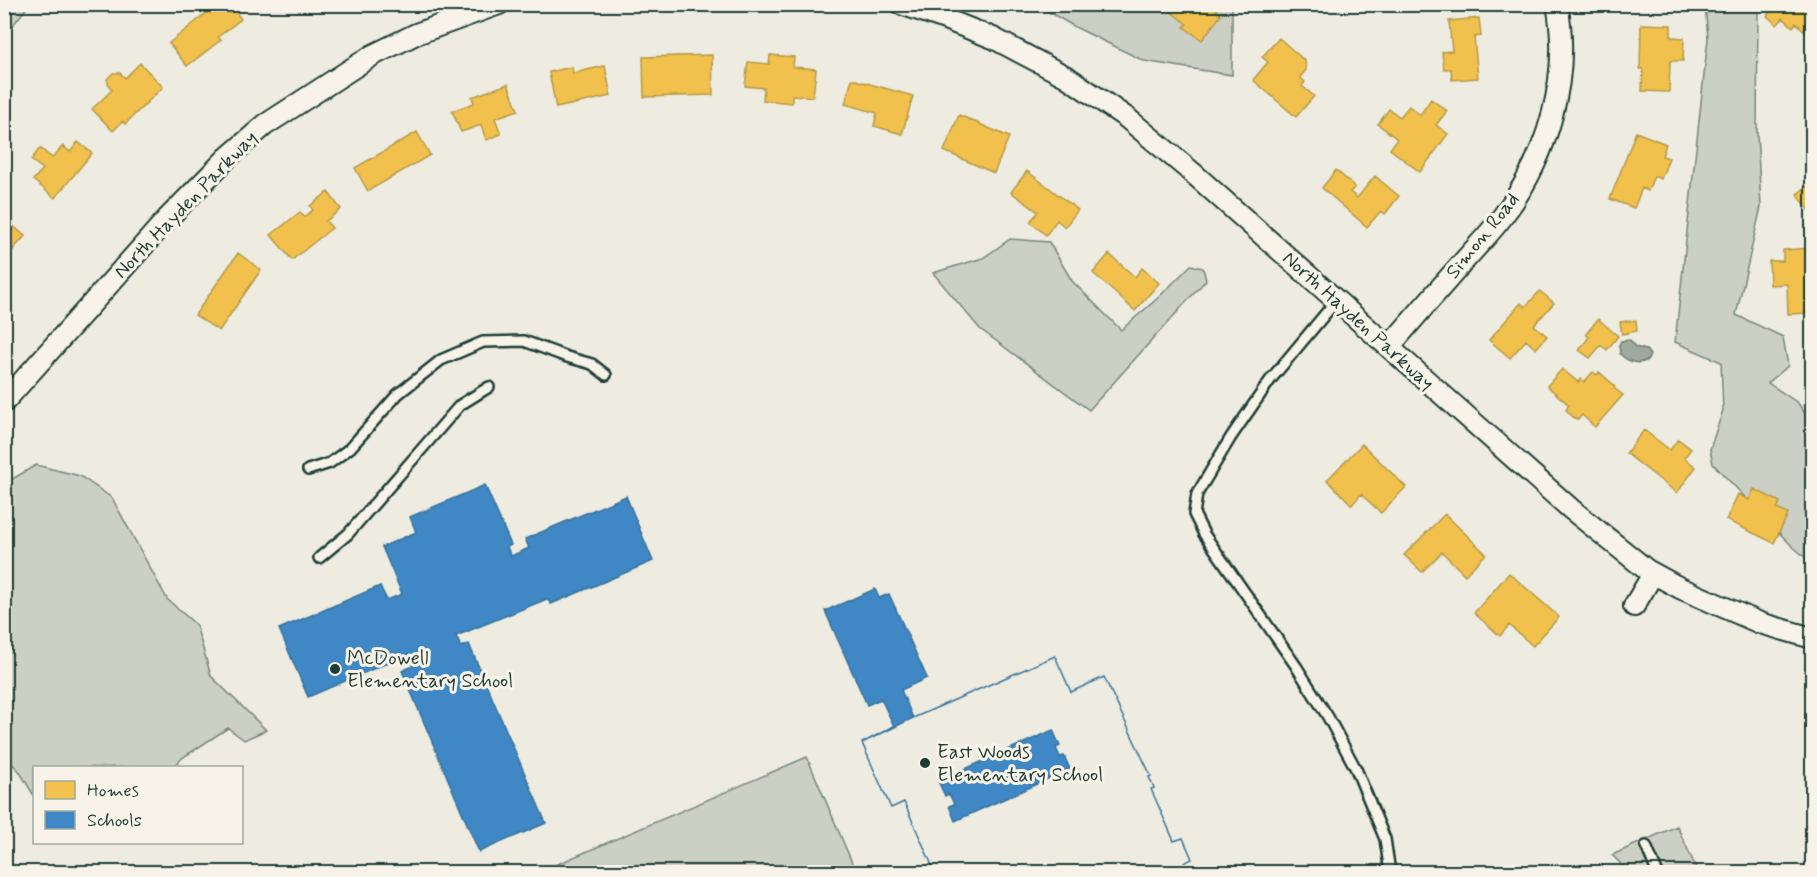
<svg xmlns="http://www.w3.org/2000/svg" width="1817" height="877" font-family="Mynerve,sans-serif">
  <style>
    .green { fill: #cccfc4; stroke: #76867c; stroke-width: 1.5 }
    .water { fill: #9fa99f; stroke: #6c7e74; stroke-width: 1.5 }
    .homes { fill: #f2c14e; stroke: #b39946; stroke-width: 1.5 }
    .schools { fill: #3f88c5; stroke: #35729a; stroke-width: 1.5; fill-rule: evenodd }
    .lines { fill: none; stroke-linecap: round; stroke-linejoin: round }
    .service-casing { stroke: #1f3d34; stroke-width: 14 }
    .minor-casing { stroke: #1f3d34; stroke-width: 24 }
    .service { stroke: #f7f3e8; stroke-width: 9 }
    .minor { stroke: #f7f3e8; stroke-width: 20 }
    .poi-dot { fill: #1f3d34; stroke: #f7f3e8; stroke-width: 2 }
    .labels { text-anchor: middle; dominant-baseline: central; stroke-width: 6; stroke-linejoin: round; paint-order: stroke }
    .street-label { font-size: 20px; fill: #1f3d34; stroke: #f7f3e8 }
    .poi-label { font-size: 20px; fill: #1f3d34; stroke: #f7f3e8; text-anchor: start }
  </style>
  <rect width="100%" height="100%" fill="#eeece1"/>
  <filter id="ink" filterUnits="userSpaceOnUse"><feTurbulence type="fractalNoise" baseFrequency=".0167" numOctaves="2"/><feDisplacementMap in="SourceGraphic" scale="12" xChannelSelector="R" yChannelSelector="G"/><feConvolveMatrix kernelMatrix="1 2 1 2 8 2 1 2 1" color-interpolation-filters="sRGB"/></filter>
  <g filter="url(#ink)">
    <!-- green -->
    <path class="green" d="M5 4 29 5 5 35 4 5Z
      M1037 5H1232V75L1144 61 1075 27Z
      M1705 5H1758L1757 133 1761 207 1736 315 1783 337 1788 366 1768 383 1798 403 1812 424V563L1792 546 1713 464 1710 449 1723 410 1721 362 1675 342 1708 38Z
      M1010 239 1049 242 1072 281 1121 330 1159 297 1191 265 1203 268 1206 280 1089 410 980 329 933 273 983 258Z
      M36 465 80 476 112 498 167 599 196 625 211 676 266 730 244 740 228 728 182 758 174 767 34 768V796L20 772 5 756 4 484Z
      M807 757 856 872H539Z
      M1677 826 1698 872H1624L1620 863 1612 855Z"/>
    <!-- water -->
    <path class="water" d="M1630 340 1635 347 1646 350 1650 355 1648 360C1637 366 1628 362 1620 354L1619 345 1621 341Z"/>
    <!-- homes -->
    <path class="homes" d="M218 4H230L241 19 218 37 221 40 187 66 169 43Z
      M1161 4H1221L1216 11 1221 15 1202 40 1184 27 1187 24Z
      M1776 4H1812V38L1796 23 1793 27 1783 18 1777 25 1767 16Z
      M1479 18 1481 36 1474 37 1478 78 1452 80 1451 69H1444L1442 52 1452 51 1449 21Z
      M1641 24 1671 25V37L1684 38 1683 61H1670L1669 92 1642 91 1643 69H1640Z
      M1279 38 1305 61 1306 70 1300 77 1305 82 1302 86 1314 96 1296 117 1253 80 1268 62 1262 57Z
      M712 55 713 95 644 97 643 57Z
      M770 55 794 57 793 67 816 69 813 97 792 95V103L763 100 764 88 745 86 748 62 769 64Z
      M140 63 163 87 125 124 123 121 113 131 92 109 112 90 109 86 107 79 113 73H120L125 78Z
      M605 66 611 96 556 108 549 72 572 67 573 73Z
      M852 79 913 96 902 134 874 126 877 113 845 104Z
      M508 84 518 110 495 118 501 134 486 140 481 125 461 132 452 111 474 103 472 97Z
      M1431 99 1447 111 1436 125 1448 134 1420 172 1390 149 1397 139 1378 124 1389 109 1400 117 1409 106 1420 115Z
      M959 115 1009 137 994 173 944 151Z
      M417 132 430 155 368 191 355 168Z
      M1636 132 1666 144 1662 156 1669 158 1661 179 1654 176 1648 191 1642 188 1634 208 1610 199Z
      M78 142 92 153 55 198 33 180 43 169 31 160 40 148 52 158 63 146 70 152Z
      M1336 170 1355 187 1350 192 1357 198 1375 176 1399 196 1385 214 1381 211 1367 227 1322 188Z
      M1027 171 1078 210 1065 227 1057 220 1046 235 1030 222 1038 212 1011 192Z
      M1812 182V213L1797 194Z
      M328 192 341 209 326 221 332 228 292 260 271 235 300 212 304 217 313 210 310 206Z
      M4 218 25 236 4 260Z
      M1812 248V284H1809L1811 313 1788 314 1787 284 1770 285 1769 261H1783V250Z
      M238 253 261 270 219 331 195 315Z
      M1109 254 1135 277 1142 268 1159 283 1135 311 1093 273Z
      M1540 291 1554 303 1534 325 1547 336 1536 349 1526 340 1510 358 1489 340 1521 303 1525 307Z
      M1598 319 1618 336 1607 350 1601 345 1590 358 1579 350 1589 337 1586 334Z
      M1636 320 1637 331 1622 334 1620 322Z
      M1562 369 1578 382 1581 379 1584 382 1593 372 1597 375 1599 372 1615 386 1614 388 1623 395 1595 427 1582 415 1578 420 1573 417 1566 410 1569 405 1547 386Z
      M1644 430 1670 450 1678 439 1691 449 1684 458 1696 467 1677 493 1626 453Z
      M1362 444 1406 487 1381 513 1361 494 1352 505 1327 480Z
      M1754 489 1780 502 1777 509 1788 514 1774 543 1726 520 1738 494 1749 500Z
      M1445 514 1486 554 1465 575 1442 552 1422 572 1404 555Z
      M1509 573 1559 617 1533 646 1509 625 1500 636 1474 613Z"/>
    <!-- schools -->
    <path class="schools" d="M485 485 511 545 507 547 511 556 529 548 525 539 626 496 653 561 551 604 547 599 456 636 461 647 469 644 546 823 479 852 402 671 413 666 408 654 308 697 279 629 380 586 387 600 402 594 382 547 416 532 410 517Z
      M875 589 879 598 889 594 927 678 901 690 913 718 1055 656 1071 692 1104 677 1151 776 1149 777 1154 788 1151 789 1174 841 1183 838 1192 859 1184 863 1188 872H935L904 802 891 808 862 743 894 726 881 699 867 705 825 611Z
      M1055 656 1071 692 1104 677 1151 776 1149 777 1154 788 1151 789 1174 841 1183 838 1192 859 1184 863 1188 872H935L904 802 891 808 862 743 913 718ZM1053 730 1060 746 1056 748 1060 757 1064 756 1070 769 955 821 949 806 954 804 949 794 945 796 938 781Z"/>
    <g class="lines">
      <!-- service casing -->
      <g class="service-casing">
        <path id="service" d="M1336 301 1271 379 1231 437 1197 494 1194 514 1204 534 1296 666 1328 717 1356 769 1385 839 1390 872
          M308 470 330 463 350 448 398 394 441 360 483 342 524 341 567 357 592 364 606 375
          M319 558 348 534 460 405 489 387
          M1646 846 1657 872"/>
      </g>
      <!-- minor casing -->
      <g class="minor-casing">
        <path id="minor" d="M901 4 940 17 993 38 1067 77 1127 118 1194 174 1571 509 1647 570 1680 588 1760 623 1812 638
          M1389 347C1414 318 1439 289 1464 261 1477 246 1492 231 1503 216 1548 157 1571 77 1557 4
          M4 402 168 218 228 157 265 125 373 55 416 34 499 4
          M1634 606 1653 574"/>
      </g>
      <!-- service -->
      <use href="#service" class="service"/>
      <!-- minor -->
      <use href="#minor" class="minor"/>
    </g>
  </g>
  <!-- markers -->
  <g class="poi-dot">
    <circle cx="335" cy="669" r="6"/>
    <circle cx="925" cy="763" r="6"/>
  </g>
  <g class="labels">
    <!-- street labels -->
    <g class="street-label">
      <text transform="translate(186 205) rotate(-46)">North Hayden Parkway</text>
      <text transform="translate(1483 236) rotate(-51)">Simon Road</text>
      <text transform="translate(1358 321) rotate(42)">North Hayden Parkway</text>
    </g>
    <!-- poi labels -->
    <g class="poi-label">
      <text x="347" y="658">McDowell<tspan x="347" dy="23">Elementary School</tspan></text>
      <text x="937" y="752">East Woods<tspan x="937" dy="23">Elementary School</tspan></text>
    </g>
  </g>
  <!-- margin -->
  <rect width="1817" height="877" fill="none" stroke="#f7f3e8" stroke-width="24"/>
  <rect x="12" y="12" width="1793" height="853" fill="none" stroke="#1f3d34" stroke-width="2" filter="url(#ink)"/>
  <!-- legend -->
  <rect x="33" y="766" width="210" height="78" fill="#f7f3e8" stroke="#a1aaa0" stroke-width="1.5"/>
  <rect x="45" y="781" width="30" height="18" fill="#f2c14e" stroke="#a1aaa0" stroke-width="1.5"/>
  <text x="87" y="796" font-size="18" fill="#1f3d34">Homes</text>
  <rect x="45" y="811" width="30" height="18" fill="#3f88c5" stroke="#a1aaa0" stroke-width="1.5"/>
  <text x="87" y="826" font-size="18" fill="#1f3d34">Schools</text>
</svg>
